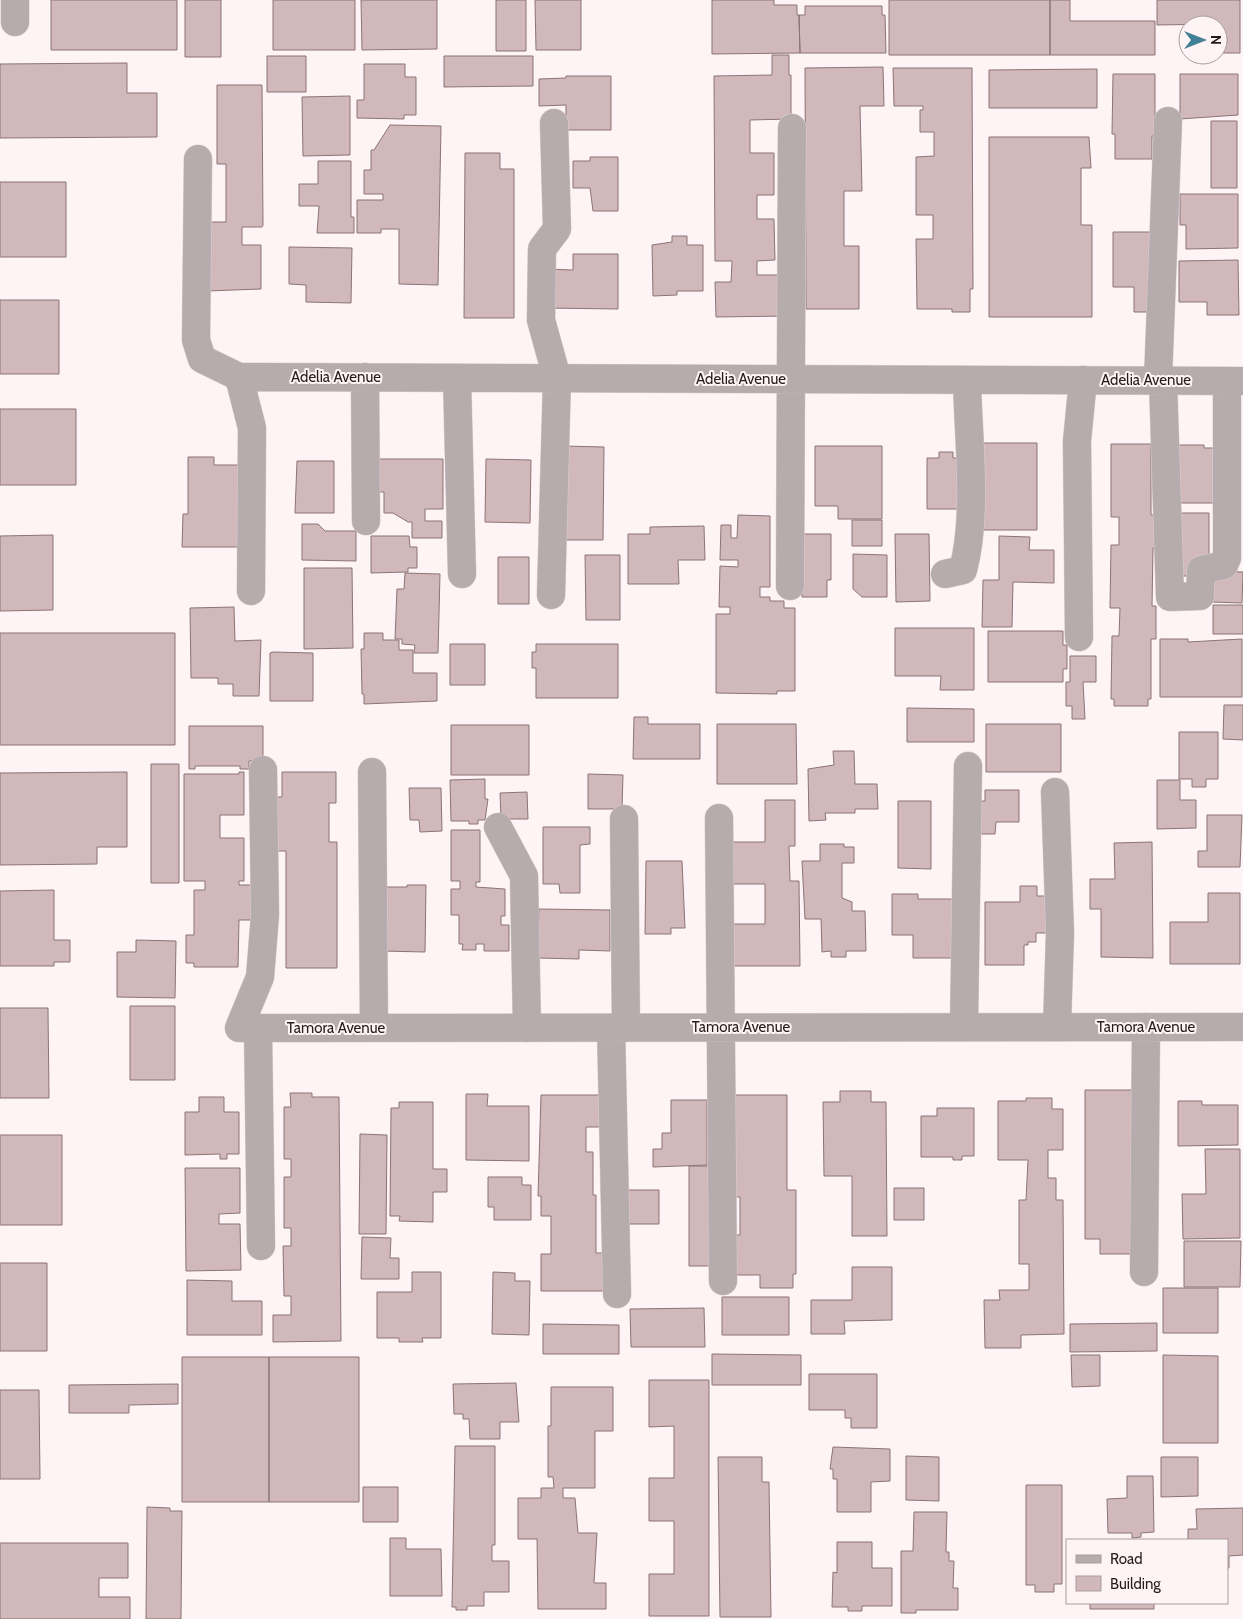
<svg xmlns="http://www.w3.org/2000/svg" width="1243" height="1619" font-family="Cabin,sans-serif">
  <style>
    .building { fill: #d1b8ba; stroke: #8b7476 }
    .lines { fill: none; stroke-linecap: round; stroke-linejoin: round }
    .minor-casing { stroke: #dcd1d2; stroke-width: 29 }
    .minor { stroke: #b7acad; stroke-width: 28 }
    .labels { text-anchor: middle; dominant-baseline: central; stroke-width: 4; stroke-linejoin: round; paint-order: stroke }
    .street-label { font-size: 15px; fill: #251c1d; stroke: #fff4f5 }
  </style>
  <rect width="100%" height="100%" fill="#fff4f5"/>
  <!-- building -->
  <path class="building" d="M51 0H177V50H51Z
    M185 0H221V57H185Z
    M273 0H355V50H273Z
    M361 0H437V49L362 50Z
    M496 0H526V51H496Z
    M535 0H581V50H536Z
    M712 0H774V5H797V15H799L800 53 712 54Z
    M889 0H1050V55H889Z
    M1050 0H1070V21H1155V55H1050Z
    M1157 0H1240V53H1218L1217 24 1157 25Z
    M805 6H882V15H885L886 53H800L799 15H805Z
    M772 55H789V75H791V119L750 120V153H774V195H757V219H774L775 260 757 261V275H788V316L716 317 715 282H731L732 261H715L714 76 772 75Z
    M267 56H306V92H267Z
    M444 56H533V86L444 87Z
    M127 63V93H157V137L0 138V64Z
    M364 64H405V77H416V115H404V119L357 118V100H364Z
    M883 67 884 106H860L862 191H844V246H859V309H806L805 68Z
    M893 68H972L973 289H970V312H952V309H917L916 239H933V215H916V157L934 156V132H920V110H923V106H894Z
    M1097 69V108H989V70Z
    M1113 74H1155V117H1158V136H1152V159H1115V134H1112Z
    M1180 74H1238V115L1180 119Z
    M566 76H611V130H566V105L539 106V79L566 78Z
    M217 85H262L263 225 262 227H242V245H261V289L207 291V222H226V164H217Z
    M350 96V155L303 156 302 97Z
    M1211 121H1237V188H1211Z
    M390 125 441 126 438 285 399 284V229H381V233H357V200H383V194H364V170H371V150H374Z
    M989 137H1089L1091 168H1081V225H1092V317H989Z
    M465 153H500V169H514V318H464Z
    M590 157H618V211H593L590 188H573V161H590Z
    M318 161H351V217H354V233H317L319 206H299V184H318Z
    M0 182H66V257H0Z
    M1180 194H1238V248L1186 249V225H1180Z
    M1113 232H1151V280H1148V312H1134V287H1113Z
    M672 236H687V245H703V291H677V295L653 296 652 245 672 242Z
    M289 247 352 248 351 303 306 302V285L289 284Z
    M573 254H618V309L545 308V269L573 270Z
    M1238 260 1239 315H1207V302H1179V261Z
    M0 300H59V374H0Z
    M0 409H76V485H0Z
    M983 443H1037V530H982Z
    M1111 444H1151V515H1157L1156 548H1153L1152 606H1156V639H1151V699H1148V706H1114V699H1111L1112 636H1119L1120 608H1110L1111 545H1119V517H1111Z
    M1176 445H1204V448H1219V503H1176Z
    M563 446 604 447 603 540H561Z
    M815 446H882V519H838V506H815Z
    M939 452H953V458H964V509H927V458H939Z
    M188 457H214V465H239L240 547H182L183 514H188Z
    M377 459H443V509H425V521H442V538H412V522H408L393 513H384V492H377Z
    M486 459 531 460 530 523 485 522Z
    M297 461H334V513H295Z
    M1177 513H1209V567L1194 576H1178Z
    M738 515 770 516V587H760V597H770V601H784V608H795V691H777V694L716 693V614H730V607H719L720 566 738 567V560H720L721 525H731V538H737Z
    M852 520H882V546H852Z
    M302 524H318L325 531H356V561L302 560Z
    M704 526 705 560H678L679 584H628V534H650V527Z
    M802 534H831V580H827V597H802Z
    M895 534H929L930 601 896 602Z
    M53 535V610L0 611V536Z
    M371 536H409L410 547H417V568H408V572L371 573Z
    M999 536 1030 537 1029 550H1054V583L1013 582 1012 627H982L983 580H999Z
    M853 554 887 555V597H862L853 589Z
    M585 555H620V620H586Z
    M498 557H529V604H498Z
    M304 568H352L353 648 304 649Z
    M1212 571 1243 572 1242 603 1211 602Z
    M405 573 440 574 438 653H414L415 645 402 644V639H395L397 589H404Z
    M1213 605H1243V634H1213Z
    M234 607 235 641 261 640 259 696H233V684H218V678H191L190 608Z
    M895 628H974V690H940L941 676H895Z
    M988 631H1063V645H1067V669H1063V682H988Z
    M0 633H175V745H0Z
    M364 633H383V640H399V650H413V673H437V701L364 704V694H362L361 649H364Z
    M1160 639H1188V642L1242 639V697H1160Z
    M450 644H485V685H450Z
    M536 644H618V698H536V668H532V652H536Z
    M273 652 313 653V701H270V653Z
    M1070 656H1096V682H1083L1085 719H1072V706H1066V682H1070Z
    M1224 705H1243V740L1223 739Z
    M907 708 974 709V742H907Z
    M634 717H648V724H700V759H633Z
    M717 724H796L797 784H717Z
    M986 724H1061V772H986Z
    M451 725H529V775H451Z
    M189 726H263V761H249V769H240V766H195V769H189Z
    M1179 732H1218V779H1206V787H1192V779H1179Z
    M833 751H854L855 784H877L878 809H855V813H825L826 820 809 821 808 769 834 765Z
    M151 764H179V883H151Z
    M127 772V847H97V864L0 865V773Z
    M239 772H244V815H220V838H244V881H239V885H257V920H239L238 967H194V963H186V935H194V890H205V881H184V774H239Z
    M282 772H336V803H329V842H337V968H286V851H272V797H282Z
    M588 774 623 775 622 809H588Z
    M485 779V799H488L485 820H478V824H469V821H451L450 780Z
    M1157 780H1180V800H1196V828L1157 829Z
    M409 788H441L442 831 420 832 419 820H410Z
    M985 790H1019V822H996L995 834H978V801H985Z
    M527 792 528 819H501L500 793Z
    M765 800H795V846H789L790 881H799L800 966H731V924H765V884H730V842H765Z
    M898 801H931V869L898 868Z
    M1207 815H1242L1240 867H1198V851H1207Z
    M543 827H590V844L580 845V893H560L559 884H543Z
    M451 830H480V882H476V887L505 889V916H501V925H509V951H484V944H476V950H462L463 944H459V915H451V889H460V881H451Z
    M1152 842 1153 958 1101 957V909H1090V879H1115L1114 843Z
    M820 844H844V847H854V863H842V898L852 902V911H865L866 951H846V957H831V951L822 952 821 919H805L802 861H820Z
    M646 861H682L685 928H671V934H645Z
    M407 885H426L425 952 381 951 382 887H407Z
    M1020 886H1037V896H1054V933H1036V942H1028V945H1024V965H985V902H1020Z
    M54 890V940H70V962H54V966H0V891Z
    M1208 893H1240V964H1170V922H1208Z
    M892 894H918V899H960V958H913V935H892Z
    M539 909 610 910V951L579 950V959L538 958Z
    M136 940 176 941 175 998 117 997V952H136Z
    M130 1006H175V1080H130Z
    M0 1008H48L49 1098H0Z
    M1085 1090H1136L1135 1254H1100V1239H1085Z
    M840 1091H871V1102H886L887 1236H852V1176H824L823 1102H840Z
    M290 1093H312V1097H339L341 1341 273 1342V1315H291V1296H284L283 1246H291V1228H284V1177H291V1159H284V1107H291Z
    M466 1094H488L487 1106H529V1161L466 1160Z
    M541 1095H603V1127H586V1152H593V1195H596V1253H610V1291H541V1254H551V1216H541V1196H538Z
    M730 1095H787V1190H796V1274H793V1288H760V1275H731V1235H740V1197H730Z
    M199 1097H224V1112H239V1154H227V1159H220V1154L185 1155V1112H199Z
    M1026 1098H1052V1109H1063V1150H1048V1178H1056V1200H1063L1064 1334 1021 1335V1348H985L984 1300H1000L999 1290H1029V1264H1019V1200H1026L1028 1160H998V1101H1026Z
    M671 1100H707V1165L653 1167V1149H662V1133H671Z
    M1178 1101H1202V1105H1238V1145L1178 1146Z
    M399 1102H433V1169H447V1192H433V1222L399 1221 400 1216H390L391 1108H399Z
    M937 1108H974V1156H962V1160H953V1157H921V1116H937Z
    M360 1134 387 1135 386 1234H359Z
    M0 1135H62V1225H0Z
    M1205 1149H1240V1238L1183 1239 1182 1194H1206Z
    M689 1166H712V1266H689Z
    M185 1168H240V1213L219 1214V1224H240L241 1270 186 1271Z
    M488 1177H522V1185H531V1220H494V1207H488Z
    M894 1188H924V1220H894Z
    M628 1190H659V1224H628Z
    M362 1237 391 1238 390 1258H399V1279H361Z
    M1184 1241H1241L1240 1287H1184Z
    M0 1263H47V1351H0Z
    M852 1267H892V1320L844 1321 845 1334H811V1300H852Z
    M412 1272H441V1338H422L423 1342H399V1338H377V1292H412Z
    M493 1272 515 1273V1281H530L529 1335 492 1334Z
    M187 1280 232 1281V1301H262V1335H187Z
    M1163 1288H1218V1333H1163Z
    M722 1297H789V1335H722Z
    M704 1308 705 1347H631L630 1309Z
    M1157 1323V1351L1070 1352V1324Z
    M543 1324 619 1325V1354H543Z
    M712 1354 801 1355V1385H712Z
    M1071 1355H1100V1386L1072 1387Z
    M1163 1355 1218 1356V1443H1163Z
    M182 1357H269V1502H182Z
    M269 1357H359V1502H269Z
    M809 1374H877V1428H851V1418H845V1410H809Z
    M649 1380H709V1616H649V1574H674V1521H649V1478H674V1426L649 1427Z
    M516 1383 519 1422H500V1439H470L469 1419H463V1414H454L453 1384Z
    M178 1384V1404L129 1405V1413H69V1385Z
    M551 1387H613V1431H595V1488H563V1498H575L578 1533H597L594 1583H606V1609H538L537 1539H518V1498H541V1488H554L553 1477H548V1426H551Z
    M0 1390H39L40 1479H0Z
    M455 1446H495V1545H492V1561H509V1592H484V1606H467V1610H456V1607H452Z
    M833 1447 890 1449V1481L871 1482V1512H837V1479H833V1469H830Z
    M906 1456 939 1457V1501L906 1500Z
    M718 1457H762V1482H769L771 1617H720Z
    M1161 1457H1198V1496L1161 1497Z
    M1127 1476H1153L1154 1532 1141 1533V1537L1132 1538V1533H1108L1107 1499 1127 1498Z
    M1026 1485H1062V1584H1054V1592H1035V1585H1026Z
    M363 1487H398V1522H363Z
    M147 1507 170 1508V1511H182L181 1619H146Z
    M1243 1508V1555L1229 1556V1568H1227V1540H1188V1529H1197L1196 1509Z
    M914 1512H947L946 1552H949V1561H954L953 1588H958V1610H916V1613H901V1551H913Z
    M390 1538H406V1549H441L442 1596H390Z
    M837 1542H872V1568H892V1606H862V1611H848V1607H832L833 1572 837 1573Z
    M0 1543H128V1578H99V1597H130V1619H0Z
    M1090 1603H1154V1609H1090Z"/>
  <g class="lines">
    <!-- minor casing -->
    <g class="minor-casing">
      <path id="minor" d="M15 0V22
        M198 159 196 340 202 359 239 377 1243 381
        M239 377 252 428 251 591
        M365 377 366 521
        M457 378 462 574
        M1158 380 1168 121
        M1163 380 1170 597 1200 596 1201 570 1224 565 1227 558V381
        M945 574 963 570C978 514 968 438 967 380
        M790 586 792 128
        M551 595 557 378 541 320 542 249 557 229 554 123
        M1079 637 1077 441 1083 380
        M263 770 265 915 260 977 239 1028 1243 1027
        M372 772 374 1028
        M1055 792 1060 933 1057 1027
        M719 818 723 1281
        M624 819 626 1028
        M498 827 524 876 527 1028
        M964 1027 968 766
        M258 1028 261 1246
        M611 1028 617 1294
        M1144 1272 1146 1027"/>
    </g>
    <!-- minor -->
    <use href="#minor" class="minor"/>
  </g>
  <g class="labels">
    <!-- street labels -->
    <g class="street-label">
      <text x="336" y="377">Adelia Avenue</text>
      <text x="741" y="379">Adelia Avenue</text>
      <text x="1146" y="380">Adelia Avenue</text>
      <text x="741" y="1027">Tamora Avenue</text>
      <text x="1146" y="1027">Tamora Avenue</text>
      <text x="336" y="1028">Tamora Avenue</text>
    </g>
  </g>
  <!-- legend -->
  <rect x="1066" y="1539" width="162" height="65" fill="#fff4f5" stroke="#a89e9f"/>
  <rect x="1076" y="1555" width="25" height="8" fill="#b7acad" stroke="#a89e9f"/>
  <text x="1110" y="1564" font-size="15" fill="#251c1d">Road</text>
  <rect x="1076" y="1576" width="25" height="15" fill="#d1b8ba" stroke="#a89e9f"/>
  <text x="1110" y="1589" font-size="15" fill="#251c1d">Building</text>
  <!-- north arrow -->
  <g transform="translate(1203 40) rotate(90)"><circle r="24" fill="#fff4f5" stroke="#a89e9f"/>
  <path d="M0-4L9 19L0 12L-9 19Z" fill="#428196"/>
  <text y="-8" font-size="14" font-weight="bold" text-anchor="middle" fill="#251c1d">N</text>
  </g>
</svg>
